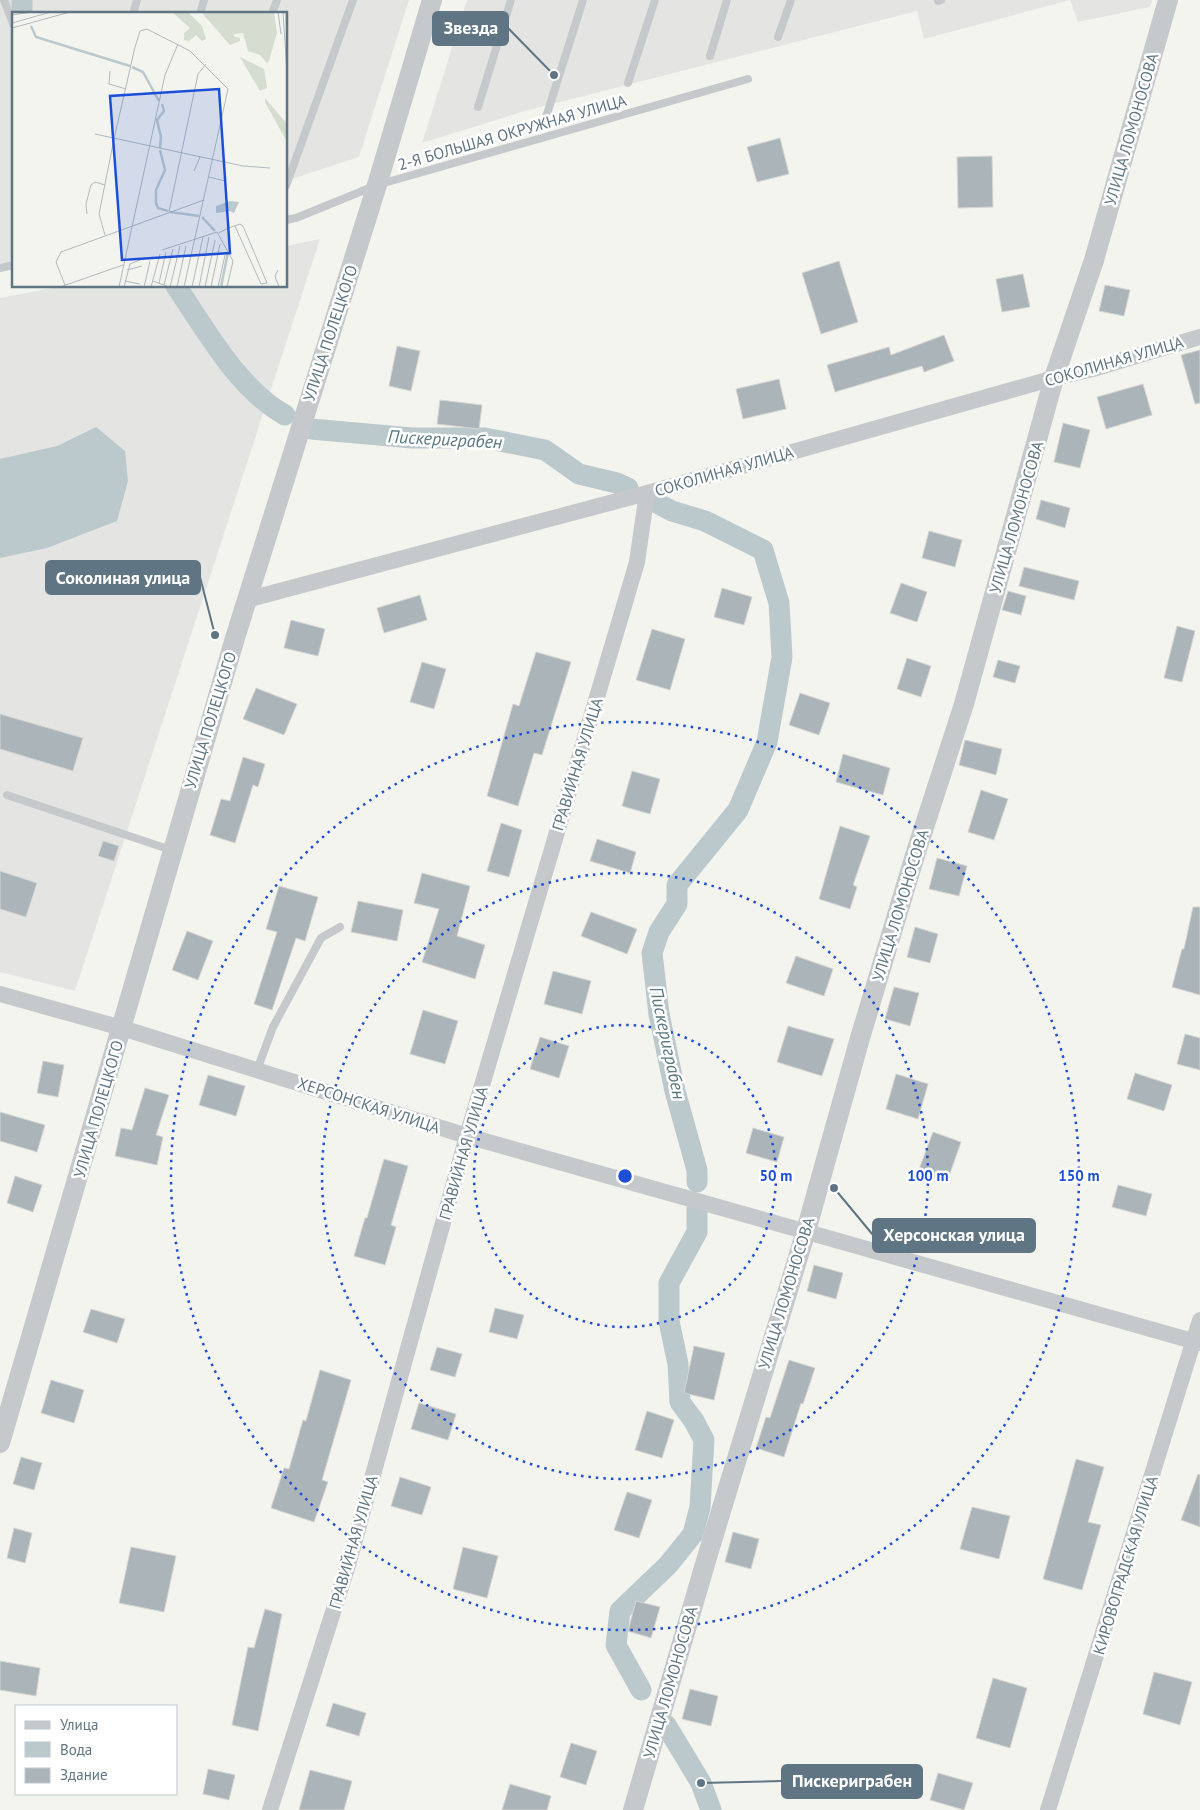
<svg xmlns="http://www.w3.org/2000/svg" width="1200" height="1810" font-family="'PT Sans',sans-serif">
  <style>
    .built { fill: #e4e5e3 }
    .water { fill: #bbc9cd }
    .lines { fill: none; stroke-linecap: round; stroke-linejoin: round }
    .canal { stroke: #bbc9cd; stroke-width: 21 }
    .building { fill: #abb4b8; stroke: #d5d5d2 }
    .service { stroke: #c6c9cc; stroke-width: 8 }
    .minor { stroke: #c6c9cc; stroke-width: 16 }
    .tertiary { stroke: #c6c9cc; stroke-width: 20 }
    .ring { fill: none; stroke: #1d4ed8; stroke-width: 2.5; stroke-dasharray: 2.5 5 }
    .labels { text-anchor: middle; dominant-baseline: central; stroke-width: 5; stroke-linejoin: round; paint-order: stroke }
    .street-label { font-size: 16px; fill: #607583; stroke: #fff }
    .water-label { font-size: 18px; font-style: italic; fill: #5b7881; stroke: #fff }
    .inset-river { fill: none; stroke: #bbc9cd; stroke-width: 2.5 }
    .inset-road { fill: none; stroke: #b0b9be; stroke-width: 1 }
    .view { fill: #1d4ed8; fill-opacity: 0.15; stroke: #1d4ed8; stroke-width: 2.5 }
    .inset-edge { fill: none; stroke: #607583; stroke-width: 2.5 }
    .centre { fill: #1d4ed8; stroke: #fff; stroke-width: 2.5 }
    .ring-label { font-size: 15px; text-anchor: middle; font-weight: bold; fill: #1d4ed8; stroke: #fff; stroke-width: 5; stroke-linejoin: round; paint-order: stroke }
    .leader { fill: none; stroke: #607583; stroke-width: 2 }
    .callout-dot { fill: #607583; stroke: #fff; stroke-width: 2 }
    .callout { fill: #607583; stroke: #607583; stroke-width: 2 }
    .callout-label { font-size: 18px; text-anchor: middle; font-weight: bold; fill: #fff }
  </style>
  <rect width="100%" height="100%" fill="#f4f4ef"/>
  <!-- built -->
  <path class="built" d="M0 0H409L359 157 286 181V14H14V268L0 272Z
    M467 0H1152L1150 7 1078 22 1070 0 924 39 917 11 525 111 422 143Z
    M320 239 75 991 0 972V298L62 286H286V246Z"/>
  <!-- water -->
  <path class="water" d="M96 427 125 451 128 481 117 521 47 548 0 558V459L57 446Z"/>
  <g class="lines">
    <!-- canal -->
    <path class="canal" d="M22 14V0
      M176 286C206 330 238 389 285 415
      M311 429 412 438H485L545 450 579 474 617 483 628 488
      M653 501 672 511 705 521 763 550 779 603 782 657 767 742 738 810 677 885V904L659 932 652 953 659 1014 675 1091 697 1170V1182
      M641 1690 616 1645 620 1611 668 1565 693 1534 700 1507 704 1440 694 1421 680 1402 678 1364 669 1321V1283L697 1232V1206
      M666 1725 701 1783 711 1810"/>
  </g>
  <!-- building -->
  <path class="building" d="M780 138 789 174 757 182 747 147Z
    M992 156 993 207 958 208 957 157Z
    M839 261 858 322 821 334 802 273Z
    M1023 274 1030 307 1002 312 996 279Z
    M1105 285 1130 290 1124 316 1099 311Z
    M944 335 954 361 924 372 922 366 835 392 827 365 889 347 891 355Z
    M397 346 420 351 411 391 389 386Z
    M1200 350V403L1195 404 1181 355Z
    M779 379 786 409 743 419 736 389Z
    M1143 384 1152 415 1106 429 1097 397Z
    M440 400 482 405 479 429 437 424Z
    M1063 423 1090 430 1080 468 1054 462Z
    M1041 500 1070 508 1065 528 1036 519Z
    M929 531 962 540 955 567 922 558Z
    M1024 567 1079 581 1074 600 1019 586Z
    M901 583 927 592 917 622 890 613Z
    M722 588 752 597 744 625 714 617Z
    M1008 591 1026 596 1021 615 1002 610Z
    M420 595 427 620 384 633 377 608Z
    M291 620 325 629 318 656 284 648Z
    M1177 626 1195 631 1182 682 1164 678Z
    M652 629 685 639 670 690 636 680Z
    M536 652 571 662 542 755 534 753 518 806 487 796 513 704 519 706Z
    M907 658 931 666 921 697 897 689Z
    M998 660 1020 666 1015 683 993 677Z
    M422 662 446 669 434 709 410 702Z
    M256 688 297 704 284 735 243 719Z
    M800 693 830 703 819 735 789 725Z
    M0 714 83 738 73 771 0 749Z
    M965 740 1002 749 996 775 959 765Z
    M843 754 890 768 883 795 836 782Z
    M243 757 265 764 258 787 253 785 235 843 210 835 221 799 230 801Z
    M632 771 660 779 650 814 622 806Z
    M981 790 1008 799 994 840 968 832Z
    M501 823 522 830 509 877 487 871Z
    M840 826 870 836 853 885 857 887 850 909 819 899Z
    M597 839 636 852 630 873 590 861Z
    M103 841 119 846 114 861 98 856Z
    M937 858 967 866 959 896 929 889Z
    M0 871 37 883 26 917 0 909Z
    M422 873 470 886 457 936 485 945 475 979 422 962 439 909 414 903Z
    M279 886 318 897 305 941 296 938 272 1010 254 1004 277 932 266 929Z
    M358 901 403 910 397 941 351 932Z
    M1193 907H1200V995L1172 987 1182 949H1184Z
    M591 912 637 929 627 954 581 936Z
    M915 927 938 934 930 963 907 957Z
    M187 931 213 941 198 980 172 970Z
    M796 956 833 969 824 996 786 983Z
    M553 971 591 981 582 1014 544 1004Z
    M894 987 919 993 910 1026 885 1019Z
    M423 1010 458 1021 445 1064 410 1054Z
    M788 1026 834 1039 822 1076 777 1062Z
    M1185 1034 1200 1038V1070L1177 1064Z
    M540 1037 569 1046 559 1078 530 1069Z
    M43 1061 64 1065 58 1097 37 1093Z
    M1135 1073 1172 1085 1164 1111 1127 1099Z
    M896 1074 928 1084 918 1119 886 1109Z
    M208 1075 245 1086 236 1116 199 1105Z
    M145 1088 169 1095 156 1135 163 1137 157 1165 115 1156 121 1128 132 1130Z
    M0 1112 45 1125 37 1152 0 1141Z
    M753 1128 784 1137 777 1162 746 1153Z
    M933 1132 961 1142 947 1182 918 1172Z
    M384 1159 408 1166 391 1225 396 1227 385 1265 354 1256 365 1218H367Z
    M15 1176 42 1185 33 1212 7 1203Z
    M1118 1185 1152 1194 1146 1216 1112 1207Z
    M814 1265 843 1273 836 1299 807 1291Z
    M495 1308 524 1315 517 1339 489 1332Z
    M91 1309 125 1319 117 1343 83 1332Z
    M694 1346 725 1353 714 1400 684 1393Z
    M437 1347 462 1354 455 1377 430 1370Z
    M789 1360 815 1368 803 1404 801 1403 784 1457 756 1448 766 1417 770 1418Z
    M320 1370 351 1380 322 1480 328 1482 314 1522 271 1508 284 1468 289 1469 303 1420 306 1421Z
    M51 1380 84 1390 74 1423 41 1413Z
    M419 1403 456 1414 448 1440 411 1429Z
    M647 1411 674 1420 662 1458 635 1450Z
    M21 1457 42 1463 34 1490 13 1484Z
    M1076 1459 1104 1467 1088 1522 1101 1525 1082 1590 1043 1579Z
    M1198 1474 1200 1475V1527L1181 1520Z
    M400 1477 431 1487 422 1515 391 1506Z
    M627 1492 652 1500 639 1538 614 1530Z
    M972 1507 1010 1516 999 1559 960 1549Z
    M14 1528 32 1533 25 1563 7 1558Z
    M733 1532 759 1539 751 1569 725 1562Z
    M131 1547 176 1556 164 1612 119 1603Z
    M463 1547 498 1556 487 1598 453 1589Z
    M636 1601 660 1607 651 1638 628 1631Z
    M265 1609 282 1614 258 1731 232 1725 248 1647 254 1648Z
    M0 1661 40 1668 36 1696 0 1690Z
    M1154 1672 1192 1682 1180 1725 1143 1714Z
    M993 1678 1027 1688 1010 1748 976 1738Z
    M690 1689 718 1696 711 1726 682 1719Z
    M333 1703 366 1713 359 1736 326 1726Z
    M571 1743 597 1751 586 1785 560 1777Z
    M208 1769 235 1775 229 1800 203 1794Z
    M310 1770 352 1781 344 1810H299Z
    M938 1773 973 1783 964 1810 930 1800Z
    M510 1784 551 1796 547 1810H502Z"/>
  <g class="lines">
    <!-- service -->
    <path class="service" d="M4 0 14 26
      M938 1 941 0
      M133 14 137 0
      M200 14 204 0
      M272 14 277 0
      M778 37 791 0
      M710 56 727 0
      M628 83 655 0
      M478 107 511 0
      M547 114 583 0
      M286 186 353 0
      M286 220 296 218 377 185 748 79
      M0 268 14 265
      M7 795 171 850
      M257 1070 273 1027 321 938 340 927"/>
    <!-- minor -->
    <path class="minor" d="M246 600 647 493 1054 378 1093 369 1200 337
      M0 994 122 1028 467 1136 1200 1343
      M270 1810 348 1565 467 1136 637 562 647 493
      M1048 1810 1200 1320"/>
    <!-- tertiary -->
    <path class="tertiary" d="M0 1443 235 638 377 185 432 0
      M633 1810 708 1554 806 1231 860 1038 916 852 964 704 1054 378 1094 260 1168 0"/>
  </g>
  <!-- distance rings -->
  <g class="ring">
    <circle cx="625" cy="1176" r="151"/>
    <circle cx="625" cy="1176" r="303"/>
    <circle cx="625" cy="1176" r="454"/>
  </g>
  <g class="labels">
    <!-- street labels -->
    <g class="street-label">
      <text transform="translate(1131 129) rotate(-74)">УЛИЦА ЛОМОНОСОВА</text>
      <text transform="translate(512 132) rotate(-16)">2-Я БОЛЬШАЯ ОКРУЖНАЯ УЛИЦА</text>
      <text transform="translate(330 333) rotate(-72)">УЛИЦА ПОЛЕЦКОГО</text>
      <text transform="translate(1114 361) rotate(-16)">СОКОЛИНАЯ УЛИЦА</text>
      <text transform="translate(724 471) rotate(-16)">СОКОЛИНАЯ УЛИЦА</text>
      <text transform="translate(1016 517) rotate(-74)">УЛИЦА ЛОМОНОСОВА</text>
      <text transform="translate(210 720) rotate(-73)">УЛИЦА ПОЛЕЦКОГО</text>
      <text transform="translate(577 764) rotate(-73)">ГРАВИЙНАЯ УЛИЦА</text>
      <text transform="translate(900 905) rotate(-73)">УЛИЦА ЛОМОНОСОВА</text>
      <text transform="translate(369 1105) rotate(18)">ХЕРСОНСКАЯ УЛИЦА</text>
      <text transform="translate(98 1109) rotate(-74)">УЛИЦА ПОЛЕЦКОГО</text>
      <text transform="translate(463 1153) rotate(-74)">ГРАВИЙНАЯ УЛИЦА</text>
      <text transform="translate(786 1293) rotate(-73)">УЛИЦА ЛОМОНОСОВА</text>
      <text transform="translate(353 1542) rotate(-74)">ГРАВИЙНАЯ УЛИЦА</text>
      <text transform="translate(1125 1565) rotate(-73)">КИРОВОГРАДСКАЯ УЛИЦА</text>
      <text transform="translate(670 1682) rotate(-74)">УЛИЦА ЛОМОНОСОВА</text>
    </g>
    <!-- water labels -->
    <g class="water-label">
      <text transform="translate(445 439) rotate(3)">Пискериграбен</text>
      <text transform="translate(668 1043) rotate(78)">Пискериграбен</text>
    </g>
  </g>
  <!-- overview -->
  <g transform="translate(12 12)">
    <rect width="275" height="275" fill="#f4f4ef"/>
    <path d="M160 0H176L190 14 194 27 190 29 184 23 177 29 172 28V21L178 16ZM189 0H262L265 21 257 49 255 51 248 43 236 39 231 21 223 22 221 24 228 26V29L218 33ZM228 45 252 57 255 76 248 79ZM253 86 275 112V130L253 90Z" fill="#d5dcd0"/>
    <path d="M218 189 227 190 222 201 218 199 204 201V194Z" fill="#bbc9cd"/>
    <path class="inset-river" d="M19 14 24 25 118 54M120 55 131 60 147 89M148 136 149 125 145 108 152 99 150 92M148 138 153 158 144 178V191L146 196 156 199M158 200 187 204M190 205 203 219M209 275 216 240"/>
    <path class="inset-road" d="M266 0 269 22M271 0 275 60M274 0 275 41M0 3 20 0M0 11 39 0M0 16 58 0M98 59 97 72 114 77M83 122 231 154 258 156M182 159 188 145M197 165 213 169M157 200 186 62 194 52M75 202 74 192 79 173 83 170 93 173M207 221 214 217 228 212 231 214 255 271 249 272 223 214M93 223 87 202 102 127 123 35 128 19 135 17 178 39 216 77 172 275M150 238 205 220 221 249 215 275M115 258 130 254M266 258 263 264 267 275M113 269 128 272M141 269 157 275M147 271 154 240M53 273 44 250 49 240 192 188M152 273 161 237M48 275 111 253M107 275 153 63 166 32M112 275 118 252 133 246M132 275 138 249M139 275 148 242M158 275 168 234M165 275 174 234M180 275 191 225M187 275 197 225M193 275 203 228M199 275 208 232M206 275 213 243"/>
    <path class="view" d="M207 77 218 241 110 248 98 84Z"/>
    <rect width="275" height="275" class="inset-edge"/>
  </g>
  <circle cx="625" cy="1176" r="8" class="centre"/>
  <g class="ring-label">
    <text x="776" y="1181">50 m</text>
    <text x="928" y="1181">100 m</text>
    <text x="1079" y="1181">150 m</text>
  </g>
  <!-- callouts -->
  <path class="leader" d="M554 75L508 28M215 635L200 577M834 1188L873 1235M701 1783L782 1781"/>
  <g class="callout-dot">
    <circle cx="554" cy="75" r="5"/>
    <circle cx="215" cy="635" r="5"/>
    <circle cx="834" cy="1188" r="5"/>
    <circle cx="701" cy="1783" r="5"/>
  </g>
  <g class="callout">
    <rect x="433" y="12" width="75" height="33" rx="5"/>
    <rect x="46" y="561" width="154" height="33" rx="5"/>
    <rect x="873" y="1219" width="162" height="33" rx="5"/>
    <rect x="782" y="1765" width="140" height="33" rx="5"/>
  </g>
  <g class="callout-label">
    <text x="471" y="34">Звезда</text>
    <text x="123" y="584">Соколиная улица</text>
    <text x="954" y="1241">Херсонская улица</text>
    <text x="852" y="1787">Пискериграбен</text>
  </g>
  <!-- legend -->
  <rect x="15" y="1705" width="162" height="90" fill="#ffffff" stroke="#bfc8cd"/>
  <rect x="25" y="1721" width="25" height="8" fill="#c6c9cc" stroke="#bfc8cd"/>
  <text x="60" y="1730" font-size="15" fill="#607583">Улица</text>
  <rect x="25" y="1742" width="25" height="15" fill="#bbc9cd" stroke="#bfc8cd"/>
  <text x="60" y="1755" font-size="15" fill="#607583">Вода</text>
  <rect x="25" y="1768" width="25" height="15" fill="#abb4b8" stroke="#bfc8cd"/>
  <text x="60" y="1780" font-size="15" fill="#607583">Здание</text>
</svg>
